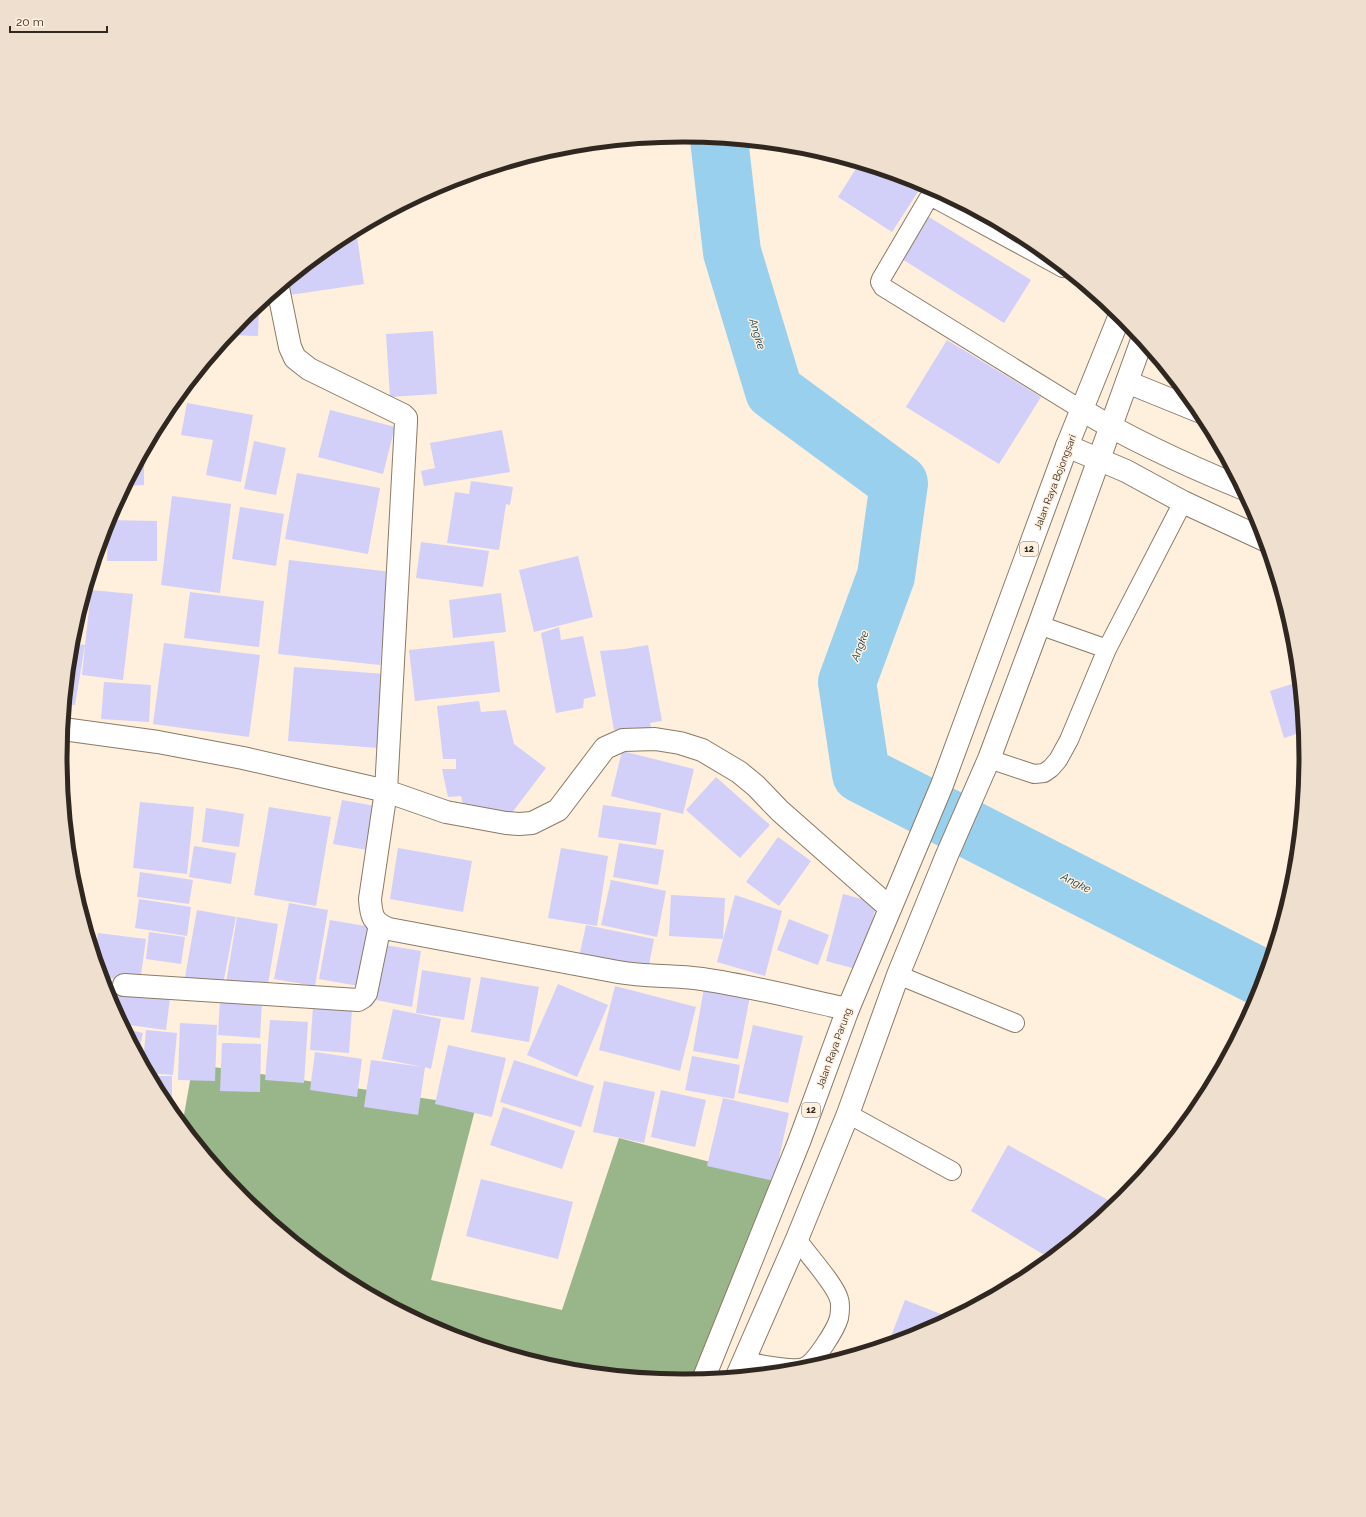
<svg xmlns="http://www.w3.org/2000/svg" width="1366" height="1517" font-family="Raleway,sans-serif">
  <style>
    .forest { fill: #98b689 }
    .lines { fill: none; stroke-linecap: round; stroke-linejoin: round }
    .river { stroke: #99d0ee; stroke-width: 58 }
    .building { fill: #d2cff9 }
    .service-casing { stroke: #8b7a66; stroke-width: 20 }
    .minor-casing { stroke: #8b7a66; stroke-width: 24 }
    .trunk-casing { stroke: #8b7a66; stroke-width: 24 }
    .service { stroke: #fff; stroke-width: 18 }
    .minor { stroke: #fff; stroke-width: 22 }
    .trunk { stroke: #fff; stroke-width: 22 }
    .labels { text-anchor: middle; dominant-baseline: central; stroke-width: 3; stroke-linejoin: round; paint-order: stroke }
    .shield { fill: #ffefdd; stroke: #6e6459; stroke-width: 1 }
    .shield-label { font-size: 9px; font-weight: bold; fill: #302820 }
    .street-label { font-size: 10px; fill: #302820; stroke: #ffefdd }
    .water-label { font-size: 11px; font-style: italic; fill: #09394e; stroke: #ffefdd }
    .rim { fill: none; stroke: #302820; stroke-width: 5 }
  </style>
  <rect width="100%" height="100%" fill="#ffefdd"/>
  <!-- forest -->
  <path class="forest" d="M193 1064 476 1106 431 1280 562 1310 619 1138 786 1182 711 1379 683 1381 561 1369 444 1334 337 1276 242 1199 182 1126Z"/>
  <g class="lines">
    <!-- river -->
    <path class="river" d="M719 139 732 252 774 391 899 483 886 576 847 682 861 774 1264 979"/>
  </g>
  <!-- building -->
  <path class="building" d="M859 164 923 184 892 232 838 197Z
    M929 217 1031 280 1004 323 902 259Z
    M356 230 364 284 290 295 288 281 337 240Z
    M259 305 258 336 229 335 243 318Z
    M433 331 437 394 390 397 386 334Z
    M947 340 1041 397 999 464 906 407Z
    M187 403 253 415 241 482 206 475 213 440 181 435Z
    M330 410 395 427 383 474 318 457Z
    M502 430 510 472 424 486 421 471 435 468 430 443Z
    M254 441 286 448 276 495 244 489Z
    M144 452V485L126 486Z
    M297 473 380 488 368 554 285 539Z
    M471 481 513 487 510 505 506 504 499 550 447 543 455 492 469 494Z
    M172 496 231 504 220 593 161 585Z
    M240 507 284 514 276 566 232 559Z
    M108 520 157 521V561H107Z
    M421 542 489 551 483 587 416 578Z
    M578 556 593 617 534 632 519 570Z
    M289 560 391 572 380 665 278 654Z
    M91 590 133 594 123 680 82 675Z
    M190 592 264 601 259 647 184 638Z
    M501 593 506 632 453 638 449 600Z
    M559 627 561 640 583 636 596 696 584 699 583 708 556 713 541 633Z
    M494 641 500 692 415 701 409 650Z
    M71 643 85 645 75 705 65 704Z
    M164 643 260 655 249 737 153 724Z
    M648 645 662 721 650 723 653 734 628 738 625 728 614 730 600 651 624 649Z
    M294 667 384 674 378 748 288 741Z
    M104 682 151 685 149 722 101 719Z
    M1298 682 1303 732 1284 738 1270 691Z
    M479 701 481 712 506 710 514 744 546 768 511 814 464 808 461 796 448 797 442 769H456V759H443L437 706Z
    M622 751 694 769 683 814 611 796Z
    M716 777 770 825 740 858 686 810Z
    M342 800 381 807 373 851 333 844Z
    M140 802 194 807 187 874 133 868Z
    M603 805 661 813 656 845 598 837Z
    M269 807 331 817 316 906 254 895Z
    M206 808 244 814 239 847 202 842Z
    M778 837 811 861 779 906 746 882Z
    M619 843 664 850 658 885 613 877Z
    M194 846 236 853 231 884 189 877Z
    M398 848 472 861 463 912 390 899Z
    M561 848 608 856 597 926 548 918Z
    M140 872 193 880 189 904 137 897Z
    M611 880 666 891 657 937 601 925Z
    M843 894 877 903 860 970 826 961Z
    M671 895 725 898 723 939 669 936Z
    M735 895 782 911 765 976 717 962Z
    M139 899 191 907 187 936 135 928Z
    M289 903 328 910 315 986 274 979Z
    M197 910 236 917 223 984 185 977Z
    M237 917 278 924 267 990 226 983Z
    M789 919 829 935 818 965 777 950Z
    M330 920 371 927 359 986 319 979Z
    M586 925 654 939 647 975 578 962Z
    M149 932 185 937 181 964 146 959Z
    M98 933 146 939 140 982 101 977 95 957Z
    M385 945 421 951 412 1007 376 1000Z
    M422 970 471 978 464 1020 416 1013Z
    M481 977 539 987 529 1042 471 1032Z
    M558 984 608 1005 577 1077 527 1055Z
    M615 986 696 1007 680 1071 599 1050Z
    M704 988 750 996 738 1059 693 1051Z
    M112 989 170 998 166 1030 122 1024 110 1002Z
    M220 999 262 1002 260 1038 218 1035Z
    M313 1006 352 1009 349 1053 310 1050Z
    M393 1009 441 1019 431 1069 425 1067 418 1115 364 1107 371 1060 423 1067 382 1059Z
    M270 1020 308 1022 304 1083 265 1080Z
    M180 1023 217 1025 215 1081 178 1080Z
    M753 1025 803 1036 788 1103 738 1093Z
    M125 1029 143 1033 138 1055Z
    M146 1030 177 1033 173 1075 148 1073 143 1063Z
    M222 1043 261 1044 260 1092 220 1091Z
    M448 1045 506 1058 492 1117 435 1104Z
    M315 1052 362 1059 357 1097 310 1090Z
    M692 1056 740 1065 734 1099 685 1090Z
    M514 1060 594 1086 581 1127 500 1102Z
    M150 1076H172V1113L165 1104Z
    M604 1081 655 1092 644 1143 593 1132Z
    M661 1090 706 1100 695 1147 651 1137Z
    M723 1098 789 1113 774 1181 707 1166Z
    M503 1107 575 1131 562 1169 490 1145Z
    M1008 1145 1117 1205 1051 1259 971 1211Z
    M481 1179 573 1202 558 1259 466 1236Z
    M905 1300 951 1318 921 1334 888 1344Z"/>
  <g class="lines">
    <!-- service casing -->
    <g class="service-casing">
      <path id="service" d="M1063 268 932 197 928 199 881 279 880 282 883 287 1082 410
        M1039 625 1107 649
        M989 759 1034 774 1044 773 1051 768 1058 760 1069 740 1107 649 1183 502
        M898 975 1015 1023
        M848 1114 952 1171
        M743 1361C756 1363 793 1371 804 1367 815 1363 836 1329 839 1318 840 1312 841 1305 839 1299 835 1284 807 1254 797 1239"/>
    </g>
    <!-- minor casing -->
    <g class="minor-casing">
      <path id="minor" d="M278 288 290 347 295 358 309 369 403 415 406 418V422L386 791 370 899C371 916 373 923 389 929L618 972C646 977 674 975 702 979 751 986 800 999 848 1009
        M1127 382 1201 412
        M1082 410C1133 441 1186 465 1242 488
        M1067 446 1126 471 1183 502 1265 540
        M63 729 158 742 243 758 386 791 446 812 506 823 519 824 532 823 558 810 605 748 623 740 655 739 680 743 702 750 739 772 756 786 780 811 890 908
        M124 985 358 1000 363 997 366 993 380 925"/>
    </g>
    <!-- trunk casing -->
    <g class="trunk-casing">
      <path id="trunk" d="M737 1376 797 1239 848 1114 898 975 947 855 989 759 1039 625 1142 340
        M703 1380 799 1142 848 1009 942 785 1067 446 1120 315"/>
    </g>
    <!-- service -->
    <use href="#service" class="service"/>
    <!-- minor -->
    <use href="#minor" class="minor"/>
    <!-- trunk -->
    <use href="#trunk" class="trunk"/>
  </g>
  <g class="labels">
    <!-- shield labels -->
    <g class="shield">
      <rect x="1020" y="542" width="18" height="14" rx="3"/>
      <rect x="802" y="1103" width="18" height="14" rx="3"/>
    </g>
    <g class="shield-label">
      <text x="1029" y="549">12</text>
      <text x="811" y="1110">12</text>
    </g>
    <!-- street labels -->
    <g class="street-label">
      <text transform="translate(1055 482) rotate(-69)">Jalan Raya Bojongsari</text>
      <text transform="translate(834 1048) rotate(-70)">Jalan Raya Parung</text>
    </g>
    <!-- water labels -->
    <g class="water-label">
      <text transform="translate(757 334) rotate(73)">Angke</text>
      <text transform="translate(860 646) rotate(-70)">Angke</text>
      <text transform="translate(1076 883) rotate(27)">Angke</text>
    </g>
  </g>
  <!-- crop -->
  <path d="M0 0H1366V1517H0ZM67 758a616 616 0 1 1 1232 0a616 616 0 1 1-1232 0Z" fill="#eedfce" fill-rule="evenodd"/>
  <path class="rim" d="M67 758a616 616 0 1 1 1232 0a616 616 0 1 1-1232 0Z"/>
  <!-- scale -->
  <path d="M10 26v6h97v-6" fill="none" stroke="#302820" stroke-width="2"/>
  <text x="16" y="26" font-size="12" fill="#302820" stroke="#ffefdd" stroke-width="3" paint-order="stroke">20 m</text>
</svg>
